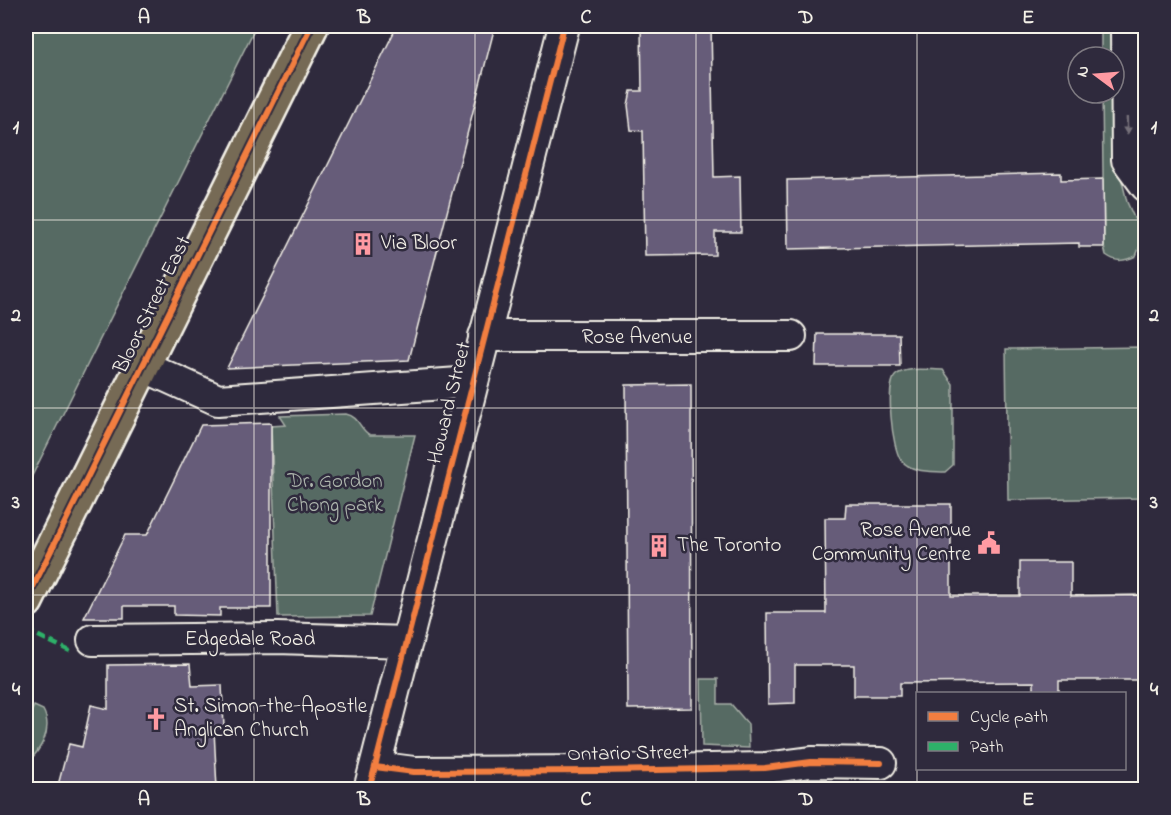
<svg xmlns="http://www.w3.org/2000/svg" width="1171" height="815" font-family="'Indie Flower',sans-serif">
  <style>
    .green { fill: #576b64; stroke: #a6aea6; stroke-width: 1.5 }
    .building { fill: #665c79; stroke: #f4f1e8; stroke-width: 1.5 }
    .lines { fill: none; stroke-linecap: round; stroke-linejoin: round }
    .minor-casing { stroke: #f4f1e8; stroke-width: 34 }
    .primary-casing { stroke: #f4f1e8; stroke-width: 38 }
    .minor { stroke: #2f2a3d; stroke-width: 30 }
    .primary { stroke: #766a54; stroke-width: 33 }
    .quiet { stroke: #2db169; stroke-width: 4.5; stroke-dasharray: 9 4.5; stroke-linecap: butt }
    .cycleway-casing { stroke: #2f2a3d; stroke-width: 10 }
    .cycleway { stroke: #f27e40; stroke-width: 6 }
    .oneway { fill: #747079 }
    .grid { fill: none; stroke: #f4f1e8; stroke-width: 1.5; stroke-opacity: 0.55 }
    .labels { text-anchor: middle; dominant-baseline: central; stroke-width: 5; stroke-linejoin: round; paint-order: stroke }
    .poi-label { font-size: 21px; fill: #f4f1e8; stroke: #2f2a3d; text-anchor: start }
    .street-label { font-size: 21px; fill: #f4f1e8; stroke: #2f2a3d }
    .park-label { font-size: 21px; fill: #adb5ad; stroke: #2f2a3d }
    .neatline { fill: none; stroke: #f4f1e8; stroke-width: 2 }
    .grid-label { font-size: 20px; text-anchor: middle; font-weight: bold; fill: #f4f1e8 }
  </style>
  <rect width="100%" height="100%" fill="#2f2a3d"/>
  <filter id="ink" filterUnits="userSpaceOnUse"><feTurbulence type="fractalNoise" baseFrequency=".0167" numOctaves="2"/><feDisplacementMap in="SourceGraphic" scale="12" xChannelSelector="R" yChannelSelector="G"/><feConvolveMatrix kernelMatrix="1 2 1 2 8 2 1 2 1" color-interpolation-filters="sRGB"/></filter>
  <g filter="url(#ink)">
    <!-- green -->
    <path class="green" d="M26 26H256L26 488Z
      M1101 26H1116L1120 173 1127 202 1143 238 1136 256C1124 261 1117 263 1106 255L1104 247 1102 93H1114V57H1101Z
      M1133 26H1145L1146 158 1140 164Z
      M1145 347V498L1008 500 1006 349Z
      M943 370 953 384V465L945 472C930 471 912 473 901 460 892 449 885 384 896 375 907 366 930 370 943 370Z
      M346 414C360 417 359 429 370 435H415L370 616 278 617 271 426 286 425 280 416Z
      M701 679H718V704H731L748 724 749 748 702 746Z
      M34 706 43 710C54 730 40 751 26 764V724Z"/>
    <!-- building -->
    <path class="building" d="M397 26H495L409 360 227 368Z
      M641 26H711L714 177 740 176 741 232H715V255L645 256 643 131 631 130 628 105 631 91H642Z
      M1061 173V180L1103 179 1104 247H1079V243L788 249 787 180Z
      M817 334H899L900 366H816Z
      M691 384 692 708 628 709 626 385Z
      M271 423V608H220V616L174 615V606H124V618H84L125 535H147L201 425Z
      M846 504H951V596H1020V562H1071V596L1146 595V680H1059V693H1034V682L900 683V696H854V665H795V703L768 704 767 613H826L825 518H845Z
      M190 664 192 686 222 685 224 728 214 730 217 789H57L69 744 82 747 91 705 108 709V665Z"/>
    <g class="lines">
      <!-- minor casing -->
      <g class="minor-casing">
        <path id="minor" d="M1126 26 1127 160 1146 186
          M484 336H791
          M141 365 218 400 473 382
          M93 640 277 638 407 642
          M375 767 414 772 601 771 765 768 811 762 881 763
          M369 790 564 26"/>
      </g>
      <!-- primary casing -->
      <g class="primary-casing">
        <path id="primary" d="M26 601 311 26"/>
      </g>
      <!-- minor -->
      <use href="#minor" class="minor"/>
      <!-- primary -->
      <use href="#primary" class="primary"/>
      <!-- quiet -->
      <path class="quiet" d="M26 630 70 651"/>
      <!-- cycleway casing -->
      <g class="cycleway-casing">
        <path id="cycleway" d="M26 601 311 26
          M375 767 414 772 601 771 765 768 811 762 881 763
          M369 790 564 26"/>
      </g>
      <!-- cycleway -->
      <use href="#cycleway" class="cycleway"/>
    </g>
    <!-- one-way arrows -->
    <defs><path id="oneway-solid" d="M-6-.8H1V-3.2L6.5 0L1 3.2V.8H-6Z" transform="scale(1.5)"/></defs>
    <use class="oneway" href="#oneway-solid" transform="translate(1127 126) rotate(89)"/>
  </g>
  <!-- grid -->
  <path class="grid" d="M254 26V790M475 26V790M696 26V790M917 26V790M26 220H1146M26 408H1146M26 595H1146"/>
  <!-- icons -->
  <defs>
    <g id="building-bare" transform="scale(1.8)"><path d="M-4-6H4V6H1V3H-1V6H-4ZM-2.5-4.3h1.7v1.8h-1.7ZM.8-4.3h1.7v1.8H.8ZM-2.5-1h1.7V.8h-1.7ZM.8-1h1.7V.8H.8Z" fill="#ff9aa2" stroke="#2f2a3d" stroke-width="2.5" paint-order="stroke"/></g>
    <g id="civic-bare" transform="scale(1.8)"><path d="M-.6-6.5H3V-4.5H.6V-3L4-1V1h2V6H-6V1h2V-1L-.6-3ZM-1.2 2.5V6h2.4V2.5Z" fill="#ff9aa2" stroke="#2f2a3d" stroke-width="2.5" paint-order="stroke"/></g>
    <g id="church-bare" transform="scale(1.8)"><path d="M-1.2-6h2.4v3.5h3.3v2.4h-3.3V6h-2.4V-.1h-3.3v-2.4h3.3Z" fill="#ff9aa2" stroke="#2f2a3d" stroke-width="2.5" paint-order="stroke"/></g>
  </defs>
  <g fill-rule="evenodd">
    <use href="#building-bare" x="363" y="244"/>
    <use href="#civic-bare" x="989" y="543"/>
    <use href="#building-bare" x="659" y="546"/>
    <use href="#church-bare" x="156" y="719"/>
  </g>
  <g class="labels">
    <!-- poi labels -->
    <g class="poi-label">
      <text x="381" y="244">Via Bloor</text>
      <text x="971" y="531" text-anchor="end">Rose Avenue<tspan x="971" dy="24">Community Centre</tspan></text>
      <text x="677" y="546">The Toronto</text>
      <text x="174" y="707">St. Simon-the-Apostle<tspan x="174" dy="24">Anglican Church</tspan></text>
    </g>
    <!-- street labels -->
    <g class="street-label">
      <text transform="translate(153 305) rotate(-64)">Bloor Street East</text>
      <text x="637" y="338">Rose Avenue</text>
      <text transform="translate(450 403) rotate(-76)">Howard Street</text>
      <text x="250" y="640">Edgedale Road</text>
      <text transform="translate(628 754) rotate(-1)">Ontario Street</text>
    </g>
    <!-- park labels -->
    <g class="park-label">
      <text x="335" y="482">Dr. Gordon<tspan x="335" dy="24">Chong park</tspan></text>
    </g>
  </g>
  <!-- margin -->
  <rect width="1171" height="815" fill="none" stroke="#2f2a3d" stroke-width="66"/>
  <!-- legend -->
  <rect x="916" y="692" width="210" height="78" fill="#2f2a3d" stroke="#7e7a81" stroke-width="1.5"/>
  <rect x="928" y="712" width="30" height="9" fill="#f27e40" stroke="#7e7a81" stroke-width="1.5"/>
  <text x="970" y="722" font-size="18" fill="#f4f1e8">Cycle path</text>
  <rect x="928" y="742" width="30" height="9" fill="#2db169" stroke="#7e7a81" stroke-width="1.5"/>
  <text x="970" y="752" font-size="18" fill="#f4f1e8">Path</text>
  <!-- north arrow -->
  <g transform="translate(1096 75) rotate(286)"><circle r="28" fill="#2f2a3d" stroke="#7e7a81" stroke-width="1.5"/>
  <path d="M0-4.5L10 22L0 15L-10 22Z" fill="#ff9aa2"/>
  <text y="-9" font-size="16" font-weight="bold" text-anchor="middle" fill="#f4f1e8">N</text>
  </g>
  <rect x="33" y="33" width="1105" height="749" class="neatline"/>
  <g class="grid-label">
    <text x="144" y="23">A</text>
    <text x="364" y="23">B</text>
    <text x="586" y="23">C</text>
    <text x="806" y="23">D</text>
    <text x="1028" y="23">E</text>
    <text x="16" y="133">1</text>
    <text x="1154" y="133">1</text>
    <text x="16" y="321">2</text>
    <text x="1154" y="321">2</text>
    <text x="16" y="508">3</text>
    <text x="1154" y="508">3</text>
    <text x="16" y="695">4</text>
    <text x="1154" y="695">4</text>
    <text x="144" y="805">A</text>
    <text x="364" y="805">B</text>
    <text x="586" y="805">C</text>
    <text x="806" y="805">D</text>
    <text x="1028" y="805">E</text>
  </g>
</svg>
